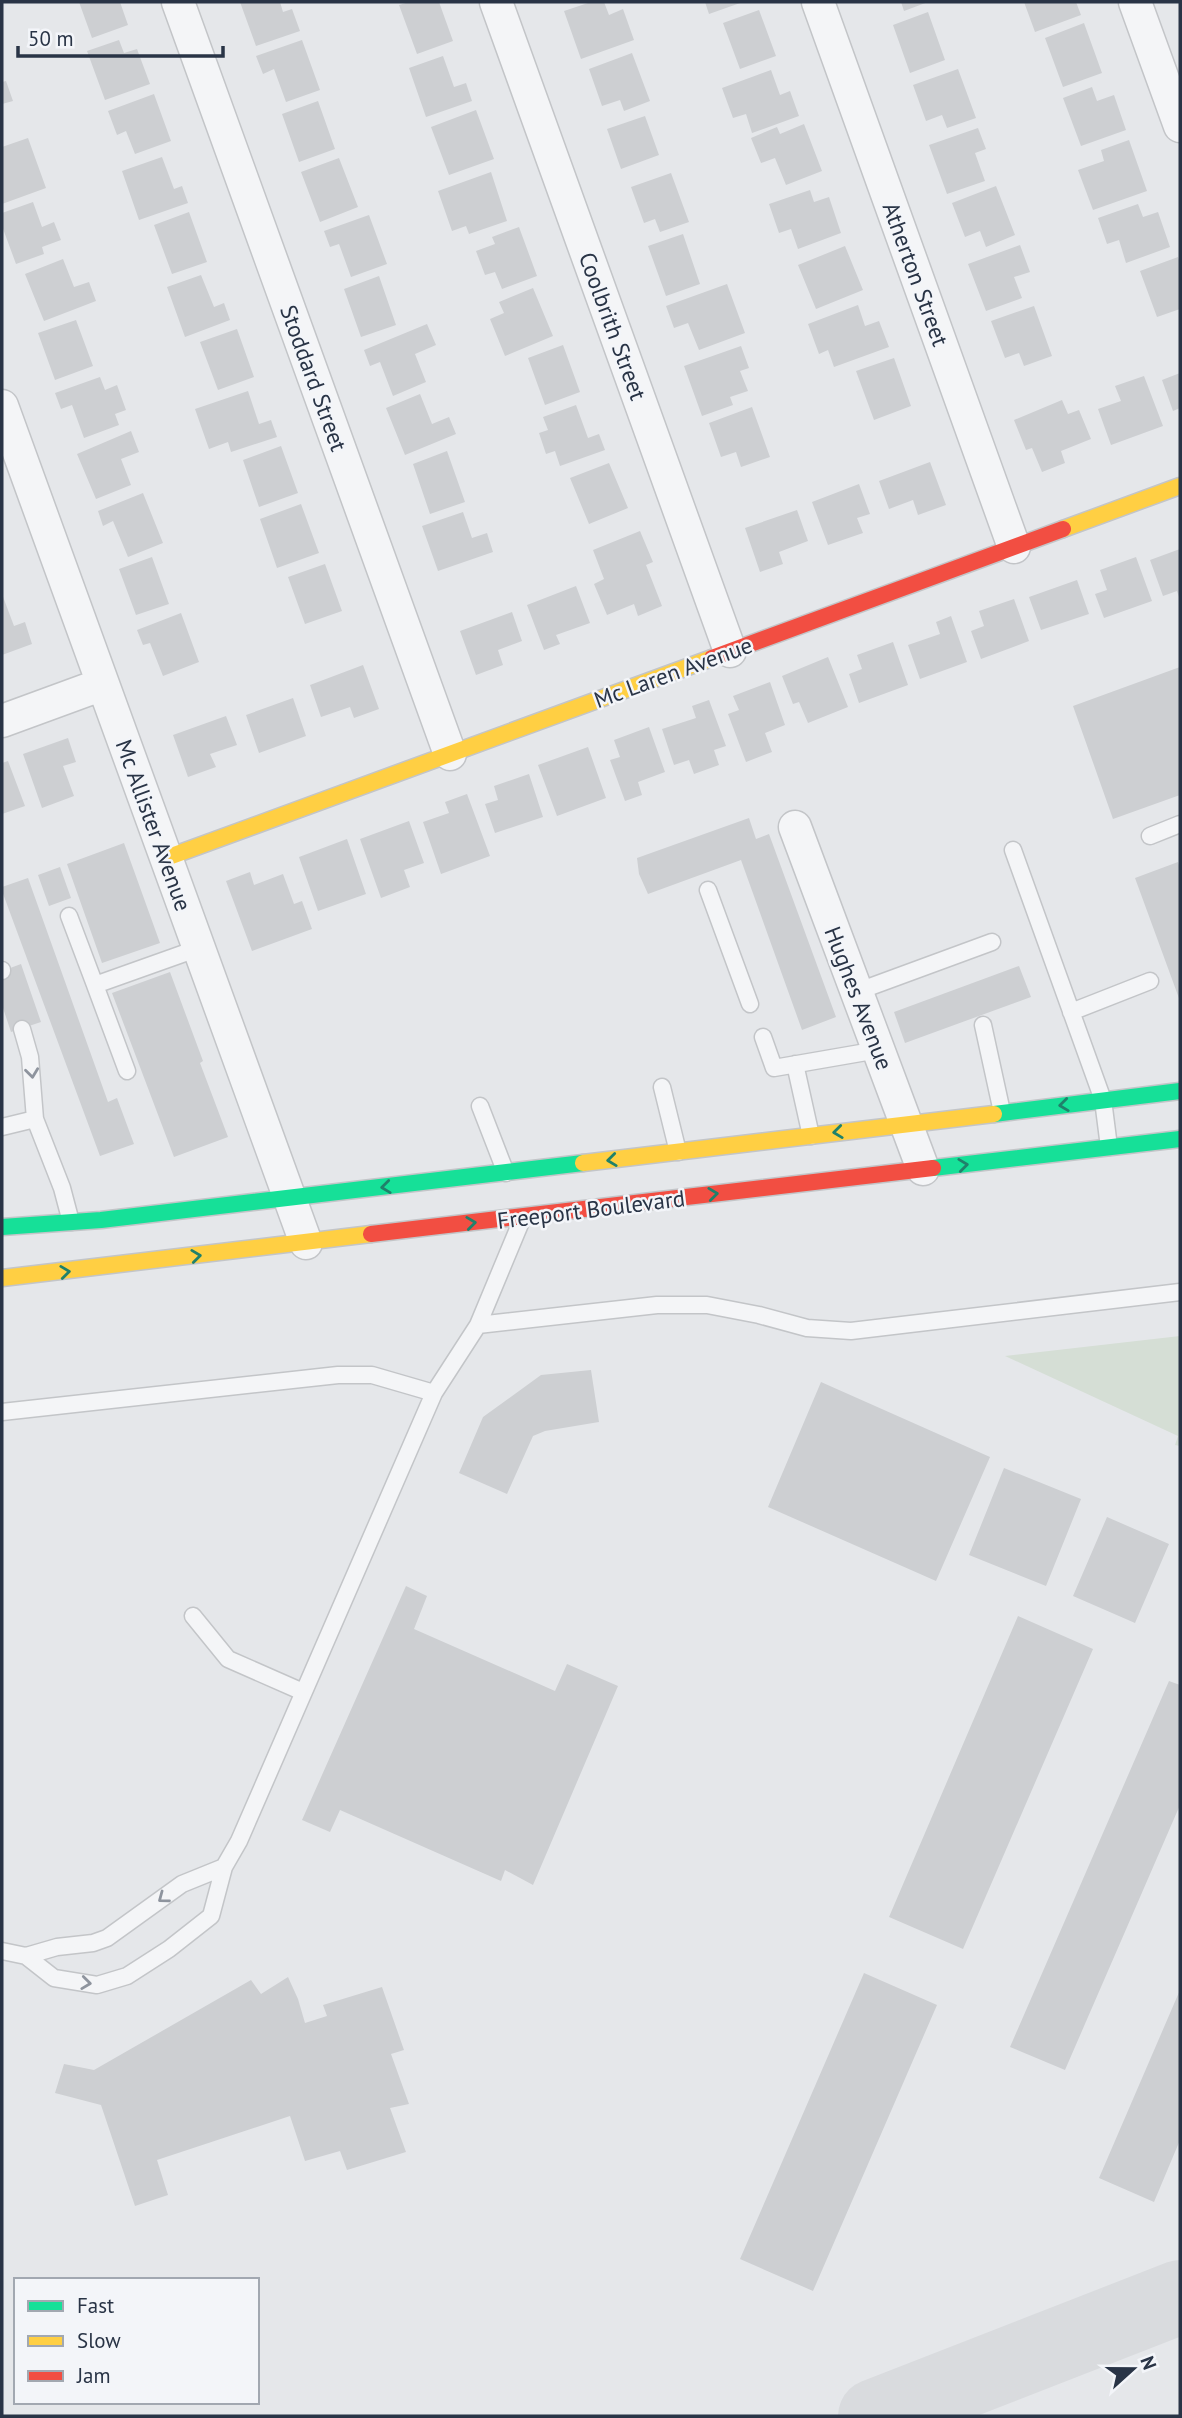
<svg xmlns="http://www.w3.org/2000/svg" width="1182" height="2418" font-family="'PT Sans',sans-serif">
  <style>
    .green { fill: #d5ded5 }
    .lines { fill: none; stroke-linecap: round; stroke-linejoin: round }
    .taxiway { stroke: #d9dbde; stroke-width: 74 }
    .building { fill: #cdcfd2 }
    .lane-casing { stroke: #c3c5c8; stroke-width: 19 }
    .street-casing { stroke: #c3c5c8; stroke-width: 35 }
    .fast-casing { stroke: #c3c5c8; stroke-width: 19 }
    .slow-casing { stroke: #c3c5c8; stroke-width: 19 }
    .jam-casing { stroke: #c3c5c8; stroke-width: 19 }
    .lane { stroke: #f4f5f7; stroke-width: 16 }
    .street { stroke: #f4f5f7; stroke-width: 32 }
    .fast { stroke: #16e098; stroke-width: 16 }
    .slow { stroke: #ffcf43; stroke-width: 16 }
    .jam { stroke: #f24e42; stroke-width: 16 }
    .oneway { stroke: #8e949e }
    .oneway2 { stroke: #20816b }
    .labels { text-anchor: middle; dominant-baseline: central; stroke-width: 5; stroke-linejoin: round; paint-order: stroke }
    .street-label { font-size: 23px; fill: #293446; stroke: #f3f5f9 }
  </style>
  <rect width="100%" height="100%" fill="#e5e7ea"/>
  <!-- green -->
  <path class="green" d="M1180,1336v110l-5,-1 3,-9 -173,-80z"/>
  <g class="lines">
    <!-- taxiway -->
    <path class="taxiway" d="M875,2416l305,-119"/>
  </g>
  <!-- building -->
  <path class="building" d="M79,2h41l8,23 -36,13z
    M240,2h40l3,10 9,-3 8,22 -44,15z
    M409,2h30l14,39 -36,13 -18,-49z
    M591,2h13l5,13 14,-6 11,31 -53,19 -17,-48z
    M705,2h38l-34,12z
    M901,2h27l-24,9z
    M1024,2h52l5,13 -46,17z
    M759,10l17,46 -36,13 -17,-46z
    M928,12l17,48 -35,13 -17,-48z
    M1084,23l18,50 -39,14 -18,-49z
    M119,40l5,13 13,-4 13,35 -45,16 -18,-49z
    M302,40l18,50 -34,12 -12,-33 -11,5 -7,-18z
    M632,53l18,48 -26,10 -4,-11 -18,6 -13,-37z
    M443,56l11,31 12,-4 6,18 -46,16 -17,-49z
    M958,69l18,49 -29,10 -5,-13 -16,6 -13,-36z
    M771,70l9,25 10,-4 9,25 -47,17 -6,-19 -13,4 -11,-30z
    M6,81l7,20 -11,3v-22z
    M1092,87l5,14 17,-6 12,35 -45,16 -18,-48z
    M154,94l17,47 -36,13 -9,-23 -9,4 -9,-24z
    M318,101l17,48 -36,13 -17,-48z
    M476,110l18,49 -45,16 -18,-48z
    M645,116l14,39 -38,14 -14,-40z
    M804,124l18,47 -36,14 -11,-27 -14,5 -10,-25 26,-11 3,7z
    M978,128l8,21 -11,4 10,28 -38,13 -18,-49z
    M28,138l18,50 -44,16v-57z
    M1129,140l18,51 -54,19 -15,-40 26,-9 -3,-11z
    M162,157l12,32 8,-3 6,17 -49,17 -17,-49z
    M339,158l19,49 -38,15 -19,-50z
    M491,172l16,49 -38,13 -3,-8 -14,5 -14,-40z
    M671,173l18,49 -29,10 -5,-13 -11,4 -13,-36z
    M996,186l19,49 -29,12 -6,-16 -15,6 -13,-34z
    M810,190l4,12 15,-5 12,36 -43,16 -7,-20 -12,4 -10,-29z
    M33,202l9,25 12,-5 7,18 -19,7 2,7 -28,10 -14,-38v-13z
    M1138,204l5,13 15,-5 12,35 -44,16 -7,-23 -12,4 -9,-26z
    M189,212l18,50 -35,12 -18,-49z
    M369,215l18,49 -36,13 -12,-33 -9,3 -6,-16z
    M519,227l18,49 -35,13 -7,-17 -10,3 -9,-24 19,-7 -3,-7z
    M683,234l17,50 -34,12 -18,-50z
    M1020,245l10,27 -16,5 8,21 -36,13 -18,-47z
    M845,246l18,44 -47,19 -18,-44z
    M1178,257l2,6v46l-23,8 -17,-46z
    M63,259l11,28 15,-5 7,19 -52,20 -19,-47z
    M201,275l13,32 10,-4 6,17 -45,17 -18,-50z
    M379,276l17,49 -35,12 -17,-48z
    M727,284l18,49 -46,17 -11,-27 -14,5 -8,-22z
    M533,288l20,48 -48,20 -15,-37 14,-6 -5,-11z
    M858,305l7,21 14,-5 10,26 -55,20 -6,-17 -9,4 -11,-30z
    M1034,306l18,50 -28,10 -5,-13 -14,5 -14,-37z
    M76,320l17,46 -38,14 -17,-47z
    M427,324l9,21 -21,9 11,28 -33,14 -13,-34 -10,4 -6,-16z
    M237,329l17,48 -36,13 -18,-48z
    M563,345l17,47 -35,13 -17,-47z
    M741,346l8,22 -9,3 8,20 -18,6 3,8 -31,11 -18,-50z
    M894,358l17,48 -37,14 -18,-49z
    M1180,373v35l-7,3 -11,-31z
    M1144,376l19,50 -52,19 -13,-36 23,-8 -6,-15z
    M100,377l5,13 12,-5 9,25 -11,4 4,11 -35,13 -12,-33 -11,4 -6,-16z
    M248,391l11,33 12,-4 6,17 -46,15 -3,-10 -19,7 -14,-40z
    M420,394l12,30 17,-7 7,17 -51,21 -19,-47z
    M1062,400l6,14 11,-4 12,29 -30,12 4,12 -23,9 -10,-24 -6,2 -12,-30z
    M576,405l12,33 11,-4 6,16 -45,16 -5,-15 -9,3 -7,-21 9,-3 -5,-13z
    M752,407l18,50 -29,10 -5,-15 -15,5 -12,-34z
    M131,431l8,21 -18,7 10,26 -35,14 -19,-45z
    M281,446l17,47 -39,14 -16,-47z
    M447,451l18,51 -35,12 -17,-50z
    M930,462l16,43 -28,10 -5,-15 -24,9 -10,-28z
    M609,463l19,45 -39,16 -19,-46z
    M859,484l11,30 -13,4 6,15 -35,12 -16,-43z
    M143,493l20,50 -35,14 -15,-36 -10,5 -5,-15z
    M301,504l18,49 -42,15 -17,-49z
    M797,510l11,31 -29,11 4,12 -23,8 -15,-44z
    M463,512l9,26 15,-5 6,19 -55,19 -16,-45z
    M640,531l13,31 -7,3 16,41 -24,10 -4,-12 -27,11 -13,-31 10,-5 -11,-29z
    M1180,549v51l-3,-9 -14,5 -13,-36z
    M152,557l17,47 -33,11 -17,-46z
    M1136,557l16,44 -48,17 -9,-24 12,-4 -7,-20z
    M325,564l17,47 -37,13 -17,-47z
    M1077,580l12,34 -48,16 -12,-33z
    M576,586l14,37 -34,12 4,9 -16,6 -17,-45z
    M2,594l12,32 11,-4 7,22 -30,11z
    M1014,599l15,42 -48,18 -10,-28 13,-5 -5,-15z
    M512,612l10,29 -24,9 5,15 -27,10 -16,-44z
    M181,613l18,49 -36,14 -13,-33 -7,2 -6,-15z
    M951,616l16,46 -47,17 -12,-34 32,-11 -4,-12z
    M893,642l15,43 -49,18 -10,-29 13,-5 -5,-14z
    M828,657l20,50 -40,16 -9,-21 -6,2 -11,-28z
    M363,665l16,44 -25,9 -4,-11 -29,10 -11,-32z
    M1180,667v128l-67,24 -40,-113z
    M770,682l15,43 -20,8 7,19 -26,10 -18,-48 11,-4 -6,-14z
    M293,698l13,38 -47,17 -13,-38z
    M709,700l17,46 -12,4 5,15 -25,9 -5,-14 -15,5 -12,-36 34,-11 -4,-12z
    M226,716l11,29 -27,9 6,13 -28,10 -15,-42z
    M649,727l16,45 -27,10 4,13 -17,6 -15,-41 10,-3 -6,-17z
    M68,738l8,24 -13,4 11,30 -32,12 -19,-54z
    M588,747l18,51 -49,18 -19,-51z
    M8,761l17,45 -23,8v-51z
    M529,774l14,43 -48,16 -10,-29 13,-4 -4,-14z
    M467,794l23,62 -49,18 -18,-52 26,-9 -4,-11z
    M749,818l7,21 13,-5 67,183 -34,13 -61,-170 -93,34 -9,-20 -2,-16z
    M409,821l15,42 -20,7 6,17 -29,11 -21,-59z
    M347,839l19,55 -48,17 -19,-54z
    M124,843l36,100 -58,20 -35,-99z
    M1178,862l2,6v133l-45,-123z
    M60,867l11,31 -22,8 -11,-31z
    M250,872l4,13 29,-11 11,30 8,-3 10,28 -60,22 -26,-70z
    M28,878l80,224 9,-4 17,46 -34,12 -98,-265v-4z
    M21,964l20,58 -30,10 -9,-27v-34z
    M1019,966l12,31 -126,46 -11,-31z
    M170,972l33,89 -3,2 28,74 -54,20 -62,-164z
    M591,1370l8,52 -54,9 -12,5 -26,58 -48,-21 24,-56 58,-42z
    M821,1382l169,75 -54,124 -168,-74z
    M1004,1468l77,31 -35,87 -77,-31z
    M1107,1517l62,27 -34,79 -62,-27z
    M406,1586l21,10 -13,33 141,62 12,-27 51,22 -85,199 -28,-15 -4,11 -161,-71 -10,22 -28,-12z
    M1018,1616l75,33 -130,300 -74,-32z
    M1169,1681l11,4v120l-115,265 -55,-23z
    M864,1973l73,32 -124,286 -73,-32z
    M288,1977l10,22 7,24 22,-7 -4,-11 59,-18 22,63 -13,4 18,50 -19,4 16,44 -59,18 -7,-19 -35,10 -15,-45 -133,44 11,35 -33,11 -34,-101 -46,-12 9,-29 30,6 157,-90 10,14z
    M1180,1990v150l-26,62 -55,-24z"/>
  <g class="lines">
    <defs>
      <path id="lane" d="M1150,836l30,-12
        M1013,850l90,250 6,47
        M708,890l42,114
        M69,916l26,69 104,-37
        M2,970v1
        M95,985l32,86
        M856,992l136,-50
        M1071,1012l79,-31
        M983,1025l19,87
        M22,1029l8,28 5,62
        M763,1037l11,31 104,-18
        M795,1064l16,72
        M662,1087l16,65
        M480,1106l26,67
        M2,1127l33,-8 27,69 9,34
        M478,1325l179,-20h50l52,10 48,13 44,3 329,-39
        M2,1412l336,-37h34l62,18
        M193,1616l35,43 75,33
        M2,1951l24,5 28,22 43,7 30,-9 42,-27 42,-33 13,-49 15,-26 195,-448 44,-68 45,-108
        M26,1956l31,-9 36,-4 14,-5 75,-54 42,-17"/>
      <path id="street" d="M178,2l272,752
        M496,2l234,649
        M818,2l196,545
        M1135,2l45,124
        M2,406l304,837
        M2,721l101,-37
        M795,827l128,342"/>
      <path id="fast" d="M994,1114l186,-23
        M933,1168l247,-29
        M2,1227l99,-7 482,-57"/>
      <path id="slow" d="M1063,529l117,-43
        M166,858l546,-200
        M583,1163l411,-49
        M2,1278l369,-44"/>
      <path id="jam" d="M712,658l351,-129
        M371,1234l562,-66"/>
    </defs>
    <!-- lane casing -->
    <use href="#lane" class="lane-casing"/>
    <!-- street casing -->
    <use href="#street" class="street-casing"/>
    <!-- fast casing -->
    <use href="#fast" class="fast-casing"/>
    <!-- slow casing -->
    <use href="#slow" class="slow-casing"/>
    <!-- jam casing -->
    <use href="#jam" class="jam-casing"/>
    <!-- lane -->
    <use href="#lane" class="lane"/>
    <!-- street -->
    <use href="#street" class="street"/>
    <!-- fast -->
    <use href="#fast" class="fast"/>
    <!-- slow -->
    <use href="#slow" class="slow"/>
    <!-- jam -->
    <use href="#jam" class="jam"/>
  </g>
  <!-- one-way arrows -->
  <defs><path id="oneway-chevron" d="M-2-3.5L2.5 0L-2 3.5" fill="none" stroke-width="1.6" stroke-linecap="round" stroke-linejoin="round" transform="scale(1.75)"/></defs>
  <g class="oneway">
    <use href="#oneway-chevron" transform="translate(32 1073) rotate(83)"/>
    <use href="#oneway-chevron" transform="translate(163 1898) rotate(143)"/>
    <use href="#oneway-chevron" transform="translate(86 1983) rotate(7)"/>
  </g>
  <g class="oneway2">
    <use href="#oneway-chevron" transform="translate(1064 1105) rotate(173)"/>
    <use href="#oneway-chevron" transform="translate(838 1132) rotate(173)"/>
    <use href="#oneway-chevron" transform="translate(612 1160) rotate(173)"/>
    <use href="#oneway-chevron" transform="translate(963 1165) rotate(-7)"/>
    <use href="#oneway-chevron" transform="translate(386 1187) rotate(173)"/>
    <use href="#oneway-chevron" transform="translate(713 1194) rotate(-7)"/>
    <use href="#oneway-chevron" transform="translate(471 1223) rotate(-7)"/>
    <use href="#oneway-chevron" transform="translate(196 1256) rotate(-7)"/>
    <use href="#oneway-chevron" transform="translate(65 1272) rotate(-7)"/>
  </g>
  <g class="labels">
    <!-- street labels -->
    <g class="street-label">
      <text transform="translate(916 274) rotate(70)">Atherton Street</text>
      <text transform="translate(613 326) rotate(70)">Coolbrith Street</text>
      <text transform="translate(314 378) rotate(70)">Stoddard Street</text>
      <text transform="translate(673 672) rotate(-20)">Mc Laren Avenue</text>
      <text transform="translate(154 825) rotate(70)">Mc Allister Avenue</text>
      <text transform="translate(859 998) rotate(69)">Hughes Avenue</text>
      <text transform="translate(591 1209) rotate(-7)">Freeport Boulevard</text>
    </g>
  </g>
  <!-- border -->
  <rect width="1182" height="2418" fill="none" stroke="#293446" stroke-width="7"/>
  <!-- legend -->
  <rect x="14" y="2278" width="245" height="126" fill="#f3f5f9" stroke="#a2a8b1" stroke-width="2"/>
  <rect x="28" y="2301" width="35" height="10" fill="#16e098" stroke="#a2a8b1" stroke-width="2"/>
  <text x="77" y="2313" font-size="21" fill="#293446">Fast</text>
  <rect x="28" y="2336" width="35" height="10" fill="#ffcf43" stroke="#a2a8b1" stroke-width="2"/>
  <text x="77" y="2348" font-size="21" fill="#293446">Slow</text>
  <rect x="28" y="2371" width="35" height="10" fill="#f24e42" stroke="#a2a8b1" stroke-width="2"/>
  <text x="77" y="2383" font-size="21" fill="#293446">Jam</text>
  <!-- north arrow -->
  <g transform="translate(1133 2369) rotate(69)" stroke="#f3f5f9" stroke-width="5" paint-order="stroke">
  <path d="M0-5L12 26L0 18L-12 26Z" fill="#293446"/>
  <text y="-10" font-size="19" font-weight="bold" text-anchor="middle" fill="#293446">N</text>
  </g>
  <!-- scale -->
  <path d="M18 46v10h205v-10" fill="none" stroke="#293446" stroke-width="3.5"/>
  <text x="28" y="46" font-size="21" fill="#293446" stroke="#f3f5f9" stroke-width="5" paint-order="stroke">50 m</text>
</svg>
